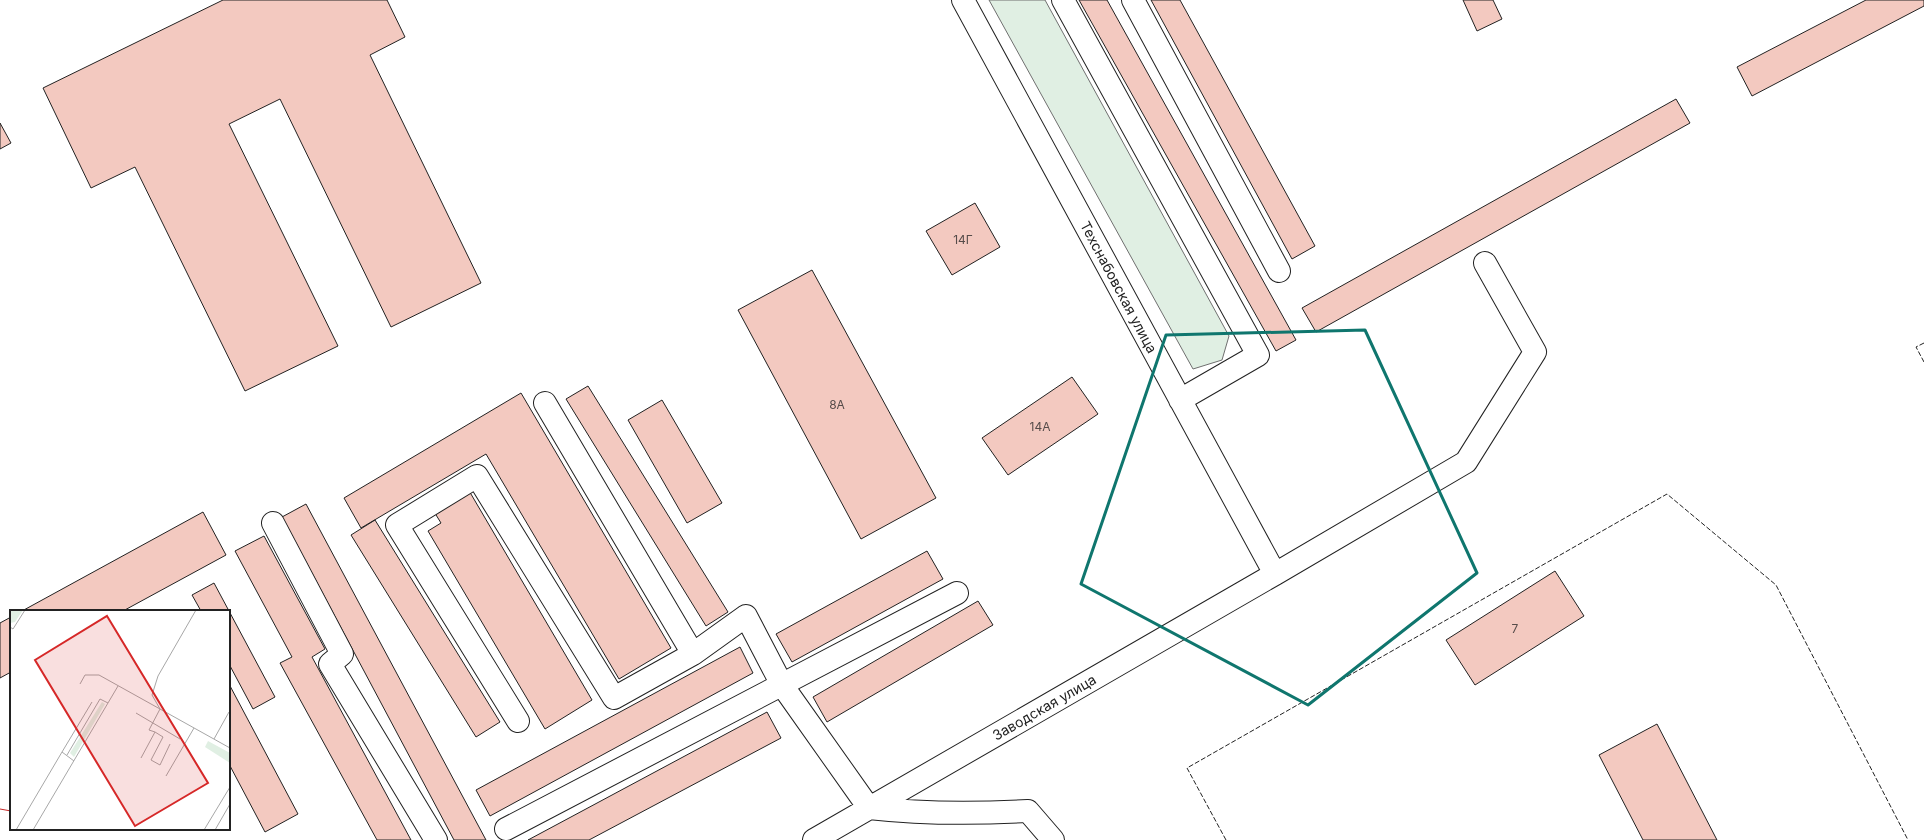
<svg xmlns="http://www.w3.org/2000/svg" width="1924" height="840" font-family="Inter,sans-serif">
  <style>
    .green { fill: #e0efe3; stroke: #6f6f6f }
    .building { fill: #f3c9c0; stroke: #222 }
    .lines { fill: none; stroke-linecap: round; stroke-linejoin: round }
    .minor-casing { stroke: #222; stroke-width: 24 }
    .minor { stroke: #fff; stroke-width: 22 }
    .fence { stroke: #222; stroke-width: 1; stroke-dasharray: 5 2; stroke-linecap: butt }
    .power { stroke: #c62828; stroke-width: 1; stroke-dasharray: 14 3 2 3; stroke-linecap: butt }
    .marked { fill: none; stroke: #0f766e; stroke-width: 3; stroke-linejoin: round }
    .labels { text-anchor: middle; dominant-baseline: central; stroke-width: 3; stroke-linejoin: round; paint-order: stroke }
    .number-label { font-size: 12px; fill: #564c4a }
    .street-label { font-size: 14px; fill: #222; stroke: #fff }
    .inset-road { fill: none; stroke: #a7a7a7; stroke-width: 1 }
    .view { fill: #d62828; fill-opacity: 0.15; stroke: #d62828; stroke-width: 2 }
    .inset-edge { fill: none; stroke: #222; stroke-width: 2 }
  </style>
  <rect width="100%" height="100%" fill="#fff"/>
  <!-- green -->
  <path class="green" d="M989,0h56l184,336 -7,24 -29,9z"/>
  <!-- building -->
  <path class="building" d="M223,0h164l18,37 -35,18 111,228 -90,44 -111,-228 -51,25 109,222 -93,45 -110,-224 -44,21 -48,-100z
    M1079,0h28l189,340 -20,11z
    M1151,0h29l135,246 -23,13z
    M1463,0h30l9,19 -25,12z
    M1866,0h58v6l-172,90 -15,-29z
    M1676,99l14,24 -374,209 -14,-24z
    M0,123l11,20 -11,6z
    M975,203l25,44 -48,28 -26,-44z
    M812,270l124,228 -75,41 -123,-229z
    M1072,377l26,37 -90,61 -26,-37z
    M588,386l140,226 -22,14 -140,-227z
    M521,393l150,255 -52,31 -133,-225 -125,74 -17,-30z
    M662,400l60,103 -35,20 -59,-103z
    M468,489l124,211 -47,29 -117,-198 13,-8 -8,-13z
    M306,504l180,336h-32l-172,-323z
    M203,512l23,43 -103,56h-101z
    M375,520l125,202 -24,15 -125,-202z
    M264,536l61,113 -13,8 99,183h-34l-97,-177 12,-6 -57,-106z
    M927,551l16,28 -151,83 -16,-28z
    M1555,571l29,45 -109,69 -29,-45z
    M214,583l15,28h-28l-9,-16z
    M978,601l15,24 -166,97 -14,-25z
    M229,611l46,86 -22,12 -24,-45z
    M11,617v55l-11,6v-55z
    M740,647l13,26 -263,143 -14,-26z
    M229,684l69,130 -33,18 -36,-68z
    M767,712l14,26 -192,102h-61z
    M1657,724l60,116h-74l-44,-85z"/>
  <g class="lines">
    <defs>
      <path id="minor" d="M963,0l312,574
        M1063,0l195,355 -78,45
        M1133,0l146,271
        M545,403l148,251 53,-38 36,69 87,123c54,6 105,6 159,3l25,29
        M273,523l69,131 -12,10 106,176
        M518,721l-121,-196 80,-49 137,222 79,-44
        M506,829l451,-236
        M814,840l461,-266 191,-112 69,-110 -50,-89"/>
    </defs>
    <!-- minor casing -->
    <use href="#minor" class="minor-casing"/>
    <!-- minor -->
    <use href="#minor" class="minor"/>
    <!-- fence -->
    <path class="fence" d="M1924,343l-8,4 8,15
      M1226,840l-39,-72 480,-274 109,91 132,255"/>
    <!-- power -->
    <path class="power" d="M0,809l11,2"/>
  </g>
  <!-- marked area -->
  <path class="marked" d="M1365,330l112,243 -169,132 -227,-121 85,-249z"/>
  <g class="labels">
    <!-- number labels -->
    <g class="number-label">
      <text x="963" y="239">14Г</text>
      <text x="837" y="404">8А</text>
      <text x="1040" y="426">14А</text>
      <text x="1515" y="628">7</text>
    </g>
    <!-- street labels -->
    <g class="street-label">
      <text transform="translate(1119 287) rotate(62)">Техснабовская улица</text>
      <text transform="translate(1044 707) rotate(-30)">Заводская улица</text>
    </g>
  </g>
  <!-- overview -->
  <g transform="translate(10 610)">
    <rect width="220" height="220" fill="#fff"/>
    <path d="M0,0h13l-8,12 -5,1zM92,92l3,2 -31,53 -4,-4zM198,131l22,12v10l-25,-16z" fill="#e0efe3"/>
    <path class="inset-road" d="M0,17l3,2 12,-19M70,74l5,-9h14l131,73M126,103l44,26M145,122l8,5 -12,23 9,5 10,-21M204,129l15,-27M52,142l30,-50M57,145l33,-56 8,4M131,148l14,-26 -6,-2 11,-21 -8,-14 6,-19 38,-66M156,166l28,-48M6,220l46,-78 12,9M23,220l85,-144M194,220l26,-43M205,220l15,-26"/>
    <path class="view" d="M97,6l101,167 -73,43 -100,-166z"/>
    <rect width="220" height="220" class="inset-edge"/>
  </g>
</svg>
